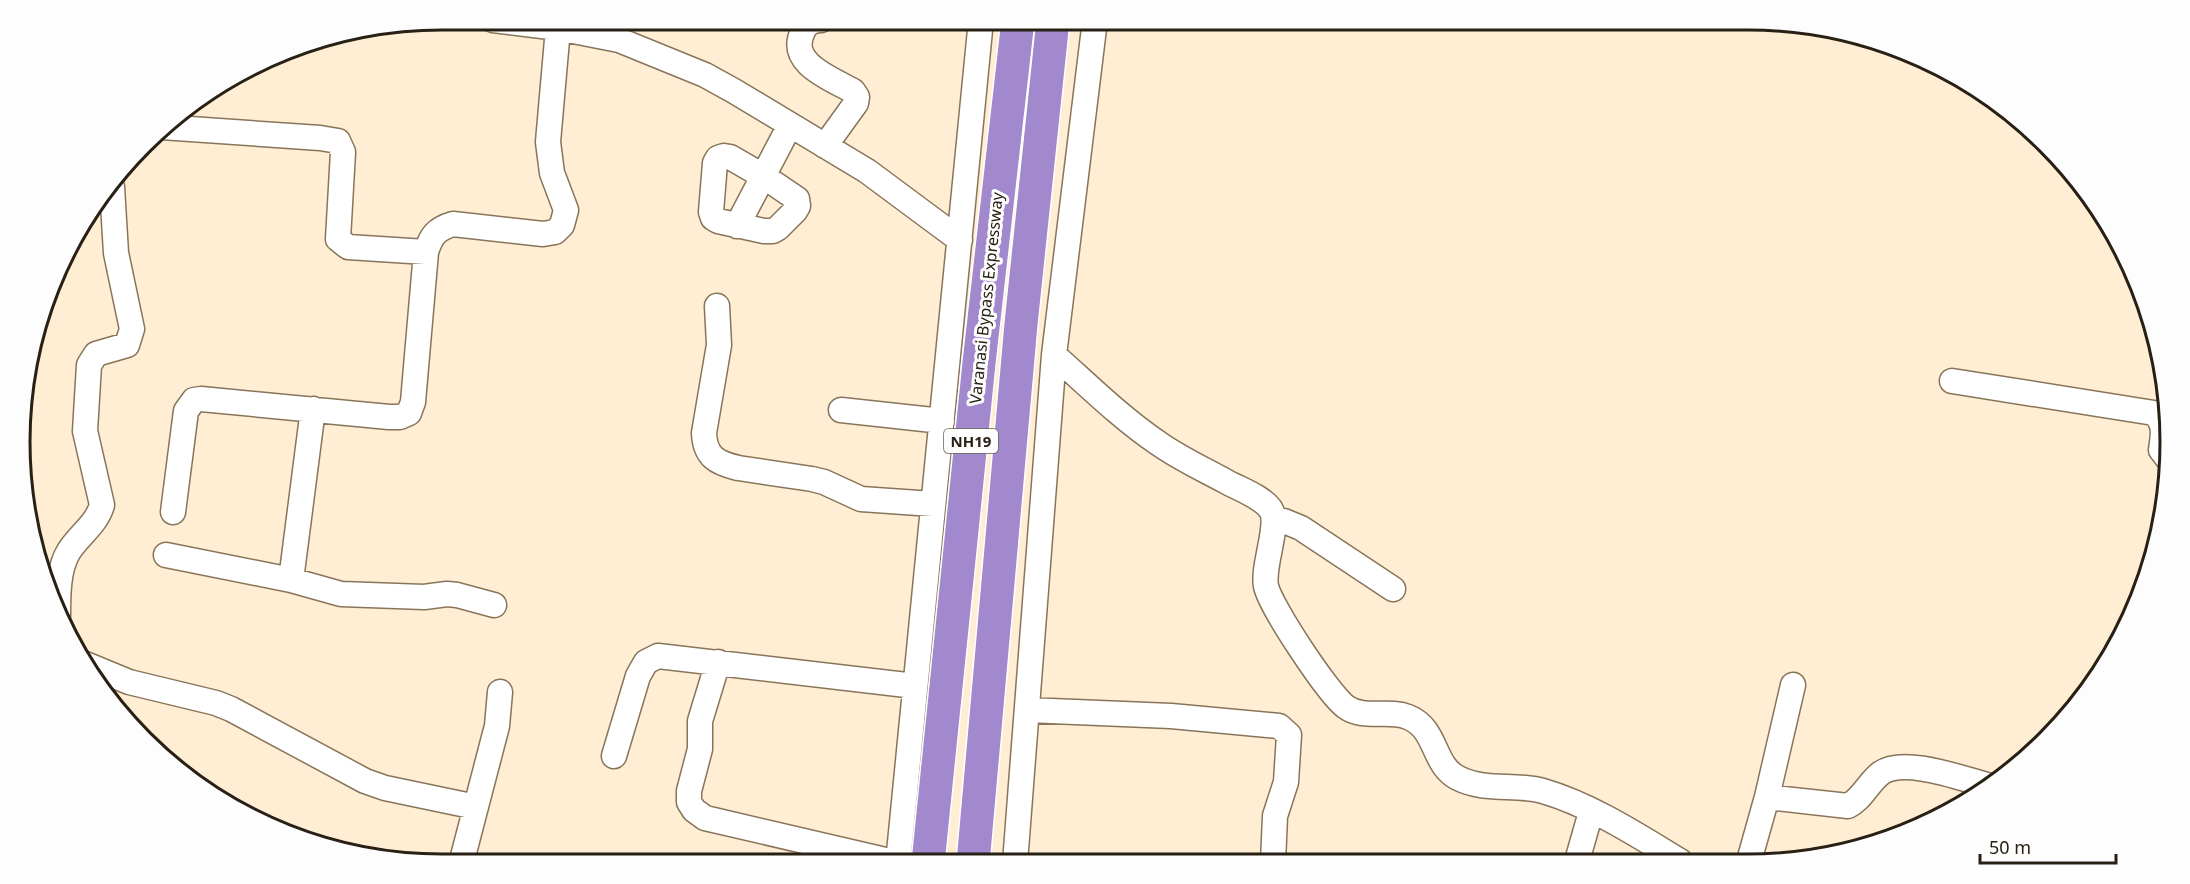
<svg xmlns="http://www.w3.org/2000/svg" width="2190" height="884" font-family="'Noto Sans',sans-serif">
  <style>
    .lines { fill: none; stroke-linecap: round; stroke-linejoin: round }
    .minor-casing { stroke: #887559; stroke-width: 27 }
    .highway-casing { stroke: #fff; stroke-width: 36 }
    .minor { stroke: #fff; stroke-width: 24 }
    .highway { stroke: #a288cc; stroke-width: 33 }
    .labels { text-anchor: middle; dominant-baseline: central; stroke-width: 6; stroke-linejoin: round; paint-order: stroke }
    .shield { fill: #fdfdfd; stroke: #68625a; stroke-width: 1.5 }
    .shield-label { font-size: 15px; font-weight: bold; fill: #282014 }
    .street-label { font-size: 16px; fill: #282014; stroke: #fdfdfd }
    .rim { fill: none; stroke: #282014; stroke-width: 3 }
  </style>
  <rect width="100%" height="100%" fill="#ffedd4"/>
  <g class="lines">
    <defs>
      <path id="minor" d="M493,20l65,8 61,12 86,35 29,16 133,80 93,69
        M821,20c-8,0 -15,3 -18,11 -16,32 27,47 50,60l4,6 -1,6 -31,43
        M161,127l159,11 18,3 5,11 -5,87 10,8 78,5
        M724,156l6,1 33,19 34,23 1,7 -3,5 -17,17 -5,3h-9l-46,-10 -5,-3 -2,-6 4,-49 3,-5z
        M737,226l53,-101
        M717,306l2,39 -15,88c1,24 13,30 34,35l74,11 12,3 37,17 72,5
        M1054,355c34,30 67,63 104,88 21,15 45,26 67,38 14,8 38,16 46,29 9,15 -9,56 -5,76 4,20 63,109 80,121 18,13 42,2 62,10 30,12 24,48 50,61 28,14 57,5 85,13 48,14 94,44 137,70
        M1952,381l202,32c12,11 9,22 7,37l7,9
        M841,410l101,11
        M173,512l13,-101 8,-11 7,-1 188,18h11l9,-4 4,-11 13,-150c5,-16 10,-23 27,-28l90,10 12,-2 7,-7 4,-15 -14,-37 -4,-31 10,-114
        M1274,523l10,-2 17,7 92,61
        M166,555l125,25 50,14 83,3 23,-3 10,1 37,10
        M291,580l22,-171
        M58,616c0,-20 0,-48 11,-65 11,-17 27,-26 33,-46l-17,-74 4,-66 7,-11 31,-9 5,-16 -16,-76 -4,-66
        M718,662l-18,59v28l-11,42v11l5,8 11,8 193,45
        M83,663l46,19 87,21 15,6 134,72 20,7 91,19
        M1027,710l144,6 108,10 10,9 -3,47 -11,34 -2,46
        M614,756l24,-80 8,-14 12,-6 257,30
        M1767,797l81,9c14,-7 20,-23 33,-33 23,-16 79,5 106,12
        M1577,861l14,-49
        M1749,861l18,-64 26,-112
        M898,863l83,-843
        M1015,863l39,-508 41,-335
        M461,864l36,-138 3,-34"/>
      <path id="highway" d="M928,863l51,-500 39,-343
        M973,863l48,-539 32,-304"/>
    </defs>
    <!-- minor casing -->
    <use href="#minor" class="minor-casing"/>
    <!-- highway casing -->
    <use href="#highway" class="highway-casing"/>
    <!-- minor -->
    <use href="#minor" class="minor"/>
    <!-- highway -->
    <use href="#highway" class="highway"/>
  </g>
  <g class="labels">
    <!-- shield labels -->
    <rect class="shield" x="944" y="429" width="54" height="24" rx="4.5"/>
    <g class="shield-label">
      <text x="971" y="441">NH19</text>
    </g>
    <!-- street labels -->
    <g class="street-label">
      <text transform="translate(986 298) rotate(-84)">Varanasi Bypass Expressway</text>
    </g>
  </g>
  <!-- crop -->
  <path d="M0 0H2190V884H0ZM442 30H1748A412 412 0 0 1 2160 442V442A412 412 0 0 1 1748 854H442A412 412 0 0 1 30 442V442A412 412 0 0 1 442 30Z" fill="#fdfdfd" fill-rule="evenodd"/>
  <path class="rim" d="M442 30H1748A412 412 0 0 1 2160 442V442A412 412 0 0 1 1748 854H442A412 412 0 0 1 30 442V442A412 412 0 0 1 442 30Z"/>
  <!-- scale -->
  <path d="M1980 854v9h136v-9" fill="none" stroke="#282014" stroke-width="3"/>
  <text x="1989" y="854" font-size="18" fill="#282014" stroke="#fdfdfd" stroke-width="4.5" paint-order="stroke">50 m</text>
</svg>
